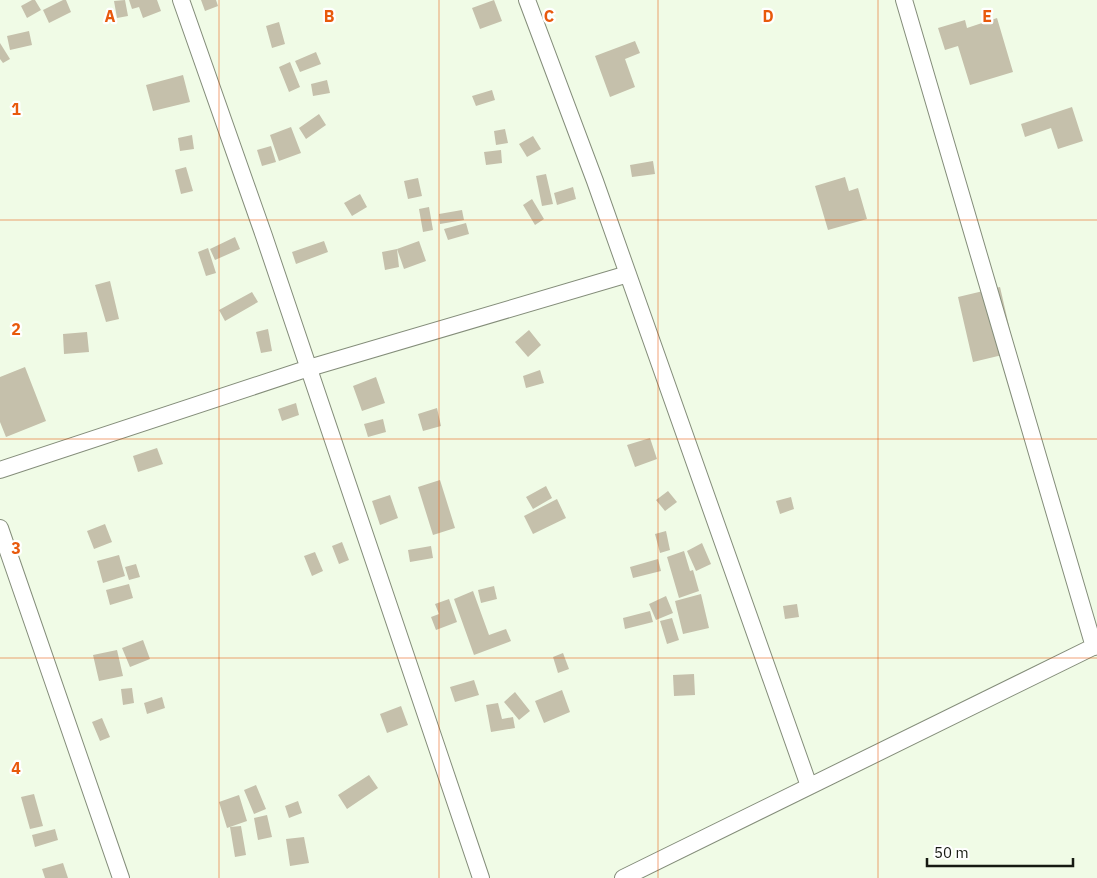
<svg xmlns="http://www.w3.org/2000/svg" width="1097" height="878" font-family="'IBM Plex Sans',sans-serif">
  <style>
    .building { fill: #c5c0ab }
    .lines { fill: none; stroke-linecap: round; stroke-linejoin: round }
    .minor-casing { stroke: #848d7a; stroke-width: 18 }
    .minor { stroke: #fff; stroke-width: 16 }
    .grid { fill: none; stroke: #e8590c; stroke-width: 1; stroke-opacity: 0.55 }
    .grid-label { font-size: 16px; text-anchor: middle; font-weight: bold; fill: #e8590c; stroke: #fff; stroke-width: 4.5; stroke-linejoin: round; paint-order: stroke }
  </style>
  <rect width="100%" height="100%" fill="#f0fbe6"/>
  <!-- building -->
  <path class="building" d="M32,0h3l6,10 -14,8 -6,-12z
    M63,0h3l5,12 -22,11 -6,-13z
    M125,0l3,16 -11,2 -3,-17z
    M129,0h28l4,11 -18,7 -4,-11 -7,2z
    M201,0h15l2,6 -13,5z
    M494,0l8,21 -22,8 -8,-21z
    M997,18l16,54 -43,13 -12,-39 -13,4 -7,-22 27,-8 2,8z
    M279,22l6,22 -13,4 -6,-22z
    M29,31l3,14 -22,5 -3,-14z
    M635,41l5,12 -15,6 10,28 -25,10 -15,-41z
    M0,43l10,16 -7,4 -3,-4z
    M316,52l5,12 -21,8 -5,-11z
    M290,62l10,25 -11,5 -10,-25z
    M183,75l7,27 -37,9 -7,-26z
    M327,80l3,13 -17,3 -2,-12z
    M492,90l3,10 -19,6 -4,-10z
    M1072,107l11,34 -25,8 -7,-21 -26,9 -4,-13z
    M319,114l7,11 -20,14 -7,-11z
    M291,127l10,26 -22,8 -9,-26z
    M505,129l3,14 -12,2 -2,-14z
    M192,135l2,14 -14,2 -2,-13z
    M533,136l8,13 -14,8 -8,-13z
    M271,146l5,16 -14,4 -5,-16z
    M501,150l1,13 -16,2 -2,-13z
    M653,161l2,13 -23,3 -2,-12z
    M186,167l7,24 -12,3 -6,-24z
    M546,174l7,30 -11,2 -6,-30z
    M845,177l4,14 9,-3 9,31 -39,11 -13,-44z
    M418,178l4,18 -14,3 -4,-18z
    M573,187l3,12 -19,6 -3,-12z
    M360,194l7,13 -15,9 -8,-13z
    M532,199l12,20 -9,6 -12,-20z
    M429,207l4,23 -10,2 -4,-23z
    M462,210l2,10 -24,4 -1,-10z
    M466,223l3,11 -21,6 -4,-11z
    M235,237l5,12 -25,11 -5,-11z
    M324,241l4,11 -32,12 -4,-12z
    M419,241l7,20 -22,8 -7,-20z
    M208,248l8,25 -10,3 -8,-24z
    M397,249l2,18 -14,3 -3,-18z
    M110,281l9,38 -13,3 -11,-37z
    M1000,287l15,65 -42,10 -15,-65z
    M252,292l6,10 -33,19 -6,-11z
    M268,329l4,22 -11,2 -5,-21z
    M529,330l12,15 -13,12 -13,-15z
    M87,332l2,20 -25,2 -1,-20z
    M25,367l21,54 -40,16 -6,-15v-45z
    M540,370l4,13 -18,5 -3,-12z
    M376,377l9,26 -23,8 -9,-25z
    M296,403l3,12 -17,6 -4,-12z
    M437,408l4,18 -18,5 -5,-17z
    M383,419l3,13 -18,5 -4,-13z
    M650,438l7,21 -22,8 -8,-22z
    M157,448l6,16 -25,8 -5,-16z
    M440,480l15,48 -22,7 -15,-48z
    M546,486l6,12 -19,11 -7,-12z
    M668,491l9,11 -12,9 -9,-11z
    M390,495l8,23 -18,7 -8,-24z
    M791,497l3,12 -14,5 -4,-13z
    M557,499l9,19 -33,16 -9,-18z
    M105,524l7,18 -18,7 -7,-18z
    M666,531l4,19 -10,3 -5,-19z
    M342,542l7,18 -10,4 -7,-18z
    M702,543l9,21 -15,7 -9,-20z
    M431,546l2,12 -23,4 -2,-12z
    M684,551l6,20 3,-1 6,21 -20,7 -12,-41z
    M315,552l8,19 -11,5 -8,-20z
    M119,555l6,21 -22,7 -6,-22z
    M658,559l3,12 -28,7 -3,-11z
    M136,564l4,13 -11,3 -4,-13z
    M129,584l4,14 -23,7 -4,-15z
    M494,586l3,13 -16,4 -3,-13z
    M473,591l16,44 17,-6 5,12 -37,14 -20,-56z
    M701,594l8,34 -26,6 -8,-33z
    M666,596l7,17 -17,7 -7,-16z
    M449,599l8,23 -21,8 -5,-13 8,-3 -4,-10z
    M797,604l2,13 -14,2 -2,-13z
    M650,611l3,11 -28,7 -2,-11z
    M672,618l7,22 -12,4 -7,-23z
    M143,640l7,19 -20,8 -8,-19z
    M117,650l6,26 -24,5 -6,-26z
    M563,653l6,16 -11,4 -5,-16z
    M694,674l1,21 -21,1 -1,-21z
    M474,680l5,15 -24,7 -5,-15z
    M132,688l2,15 -11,2 -2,-16z
    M562,690l8,22 -26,11 -9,-22z
    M515,692l15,19 -11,9 -15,-18z
    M162,697l3,11 -18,6 -3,-11z
    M498,703l4,16 11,-2 2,11 -24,4 -5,-27z
    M401,706l7,19 -21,8 -7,-19z
    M102,718l8,19 -10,4 -8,-19z
    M369,775l9,13 -31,21 -9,-14z
    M256,785l10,24 -12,5 -10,-24z
    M34,794l9,32 -13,3 -9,-32z
    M239,795l8,26 -20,7 -8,-26z
    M298,801l4,12 -13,5 -4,-12z
    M267,815l5,22 -14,3 -4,-22z
    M241,826l5,29 -11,2 -5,-30z
    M55,829l3,11 -23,7 -3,-12z
    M304,837l5,26 -19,3 -4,-27z
    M63,863l5,15h-23l-3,-9z"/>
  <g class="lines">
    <defs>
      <path id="minor" d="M181,0l83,236 217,642
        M527,0l68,181 214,605
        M904,0l190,647
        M0,470l309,-102 319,-94
        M0,528l121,350
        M623,878l474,-233"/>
    </defs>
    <!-- minor casing -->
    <use href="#minor" class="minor-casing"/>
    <!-- minor -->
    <use href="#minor" class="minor"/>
  </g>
  <!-- grid -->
  <path class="grid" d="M219,0v878M439,0v878M658,0v878M878,0v878M0,220h1097M0,439h1097M0,658h1097"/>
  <g class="grid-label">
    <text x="110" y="22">A</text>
    <text x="329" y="22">B</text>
    <text x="549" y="22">C</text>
    <text x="768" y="22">D</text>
    <text x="987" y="22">E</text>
    <text x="16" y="115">1</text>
    <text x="16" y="335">2</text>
    <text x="16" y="554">3</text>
    <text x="16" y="774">4</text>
  </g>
  <!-- scale -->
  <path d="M927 858v8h146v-8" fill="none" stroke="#161912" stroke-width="2.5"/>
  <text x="934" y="858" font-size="15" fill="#161912" stroke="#ffffff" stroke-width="4" paint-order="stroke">50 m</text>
</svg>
